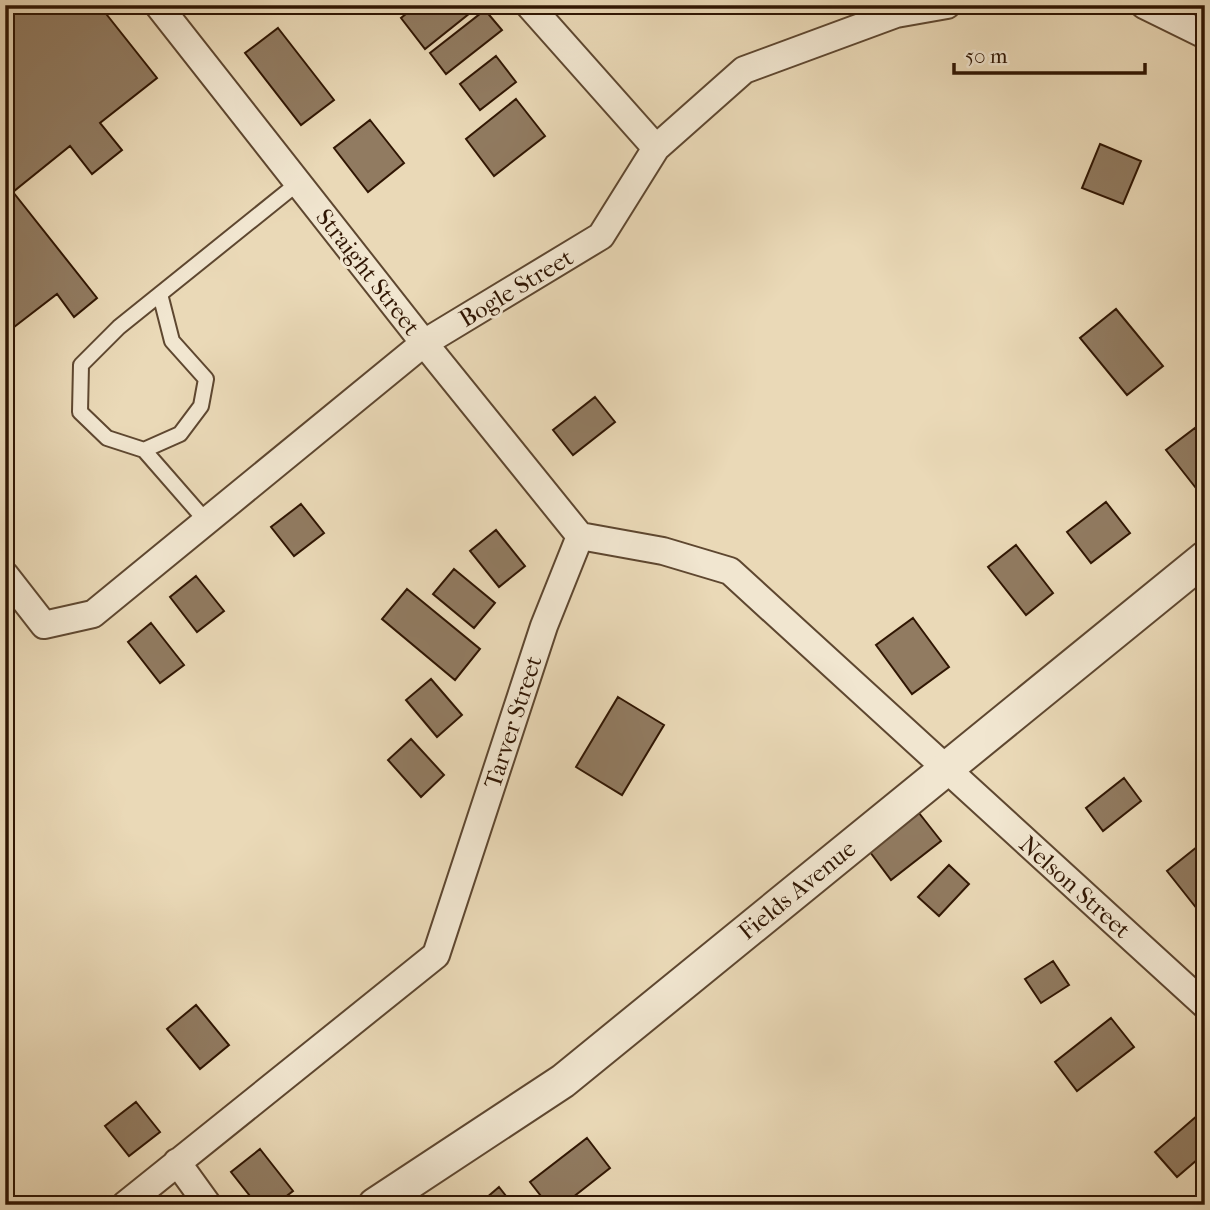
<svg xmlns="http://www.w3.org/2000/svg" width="1210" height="1210" font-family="'IM FELL French Canon',serif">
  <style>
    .building { fill: #917b61; stroke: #301603; stroke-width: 2 }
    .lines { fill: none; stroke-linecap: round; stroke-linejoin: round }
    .service-casing { stroke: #5e4730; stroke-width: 18 }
    .minor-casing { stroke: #5e4730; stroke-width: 30 }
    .tertiary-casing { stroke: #5e4730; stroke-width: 37 }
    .service { stroke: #f1e6d0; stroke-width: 14 }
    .minor { stroke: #f1e6d0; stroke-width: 26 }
    .tertiary { stroke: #f1e6d0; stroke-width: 33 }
    .labels { text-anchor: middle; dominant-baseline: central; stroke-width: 6; stroke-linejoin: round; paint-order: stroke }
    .street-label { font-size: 24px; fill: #301603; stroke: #f1e6d0 }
  </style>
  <rect width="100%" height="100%" fill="#ead9b7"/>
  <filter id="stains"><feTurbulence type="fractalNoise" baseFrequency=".00286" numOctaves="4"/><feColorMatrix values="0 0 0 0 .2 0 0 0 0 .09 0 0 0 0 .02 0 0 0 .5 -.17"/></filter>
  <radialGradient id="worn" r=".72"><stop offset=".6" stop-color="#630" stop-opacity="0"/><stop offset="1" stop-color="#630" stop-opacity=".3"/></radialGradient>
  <!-- building -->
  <path class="building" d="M5,5h94l58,73 -57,45 22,27 -30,24 -22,-28 -57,46 84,106 -23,19 -17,-23 -52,40z
    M417,5h47l6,8 -45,36 -24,-31z
    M485,10l17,20 -56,44 -16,-21z
    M278,28l56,72 -33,25 -56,-72z
    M496,56l20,26 -36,28 -20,-26z
    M516,99l29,37 -51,40 -28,-37z
    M370,120l34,43 -36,29 -34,-44z
    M1100,144l41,17 -18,43 -41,-16z
    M1116,309l47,57 -36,29 -47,-57z
    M595,397l20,25 -42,33 -20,-25z
    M1195,428l10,13v47l-6,4 -33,-42z
    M1106,502l24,31 -39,30 -24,-31z
    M301,504l23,29 -30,23 -23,-29z
    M496,530l29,36 -26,21 -29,-36z
    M1016,545l37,48 -27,22 -38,-48z
    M454,569l41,34 -21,25 -41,-34z
    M196,576l28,35 -27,21 -27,-35z
    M407,589l73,60 -25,31 -73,-61z
    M913,618l36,49 -37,27 -36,-49z
    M151,623l33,42 -24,18 -32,-41z
    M431,679l31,36 -25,22 -31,-37z
    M618,697l46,28 -42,70 -46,-28z
    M411,739l33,36 -23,22 -33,-37z
    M1124,778l17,23 -38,30 -17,-23z
    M919,813l22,28 -50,39 -21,-28z
    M1203,842l2,2v75l-38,-48z
    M949,865l20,19 -30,32 -21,-19z
    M1053,961l16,24 -28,18 -16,-24z
    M196,1005l33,40 -29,24 -33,-40z
    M1111,1018l23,29 -57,44 -22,-29z
    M136,1102l24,30 -31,24 -24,-30z
    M1205,1109v44l-28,24 -22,-25z
    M587,1138l23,30 -47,37h-15l-18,-23z
    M260,1149l33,42 -18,14h-18l-26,-33z
    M499,1187l14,18h-35z"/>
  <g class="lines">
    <defs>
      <path id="service" d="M160,294l12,47 34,38 -5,27 -21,28 -36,16 -37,-12 -27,-26 1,-47 38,-38 179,-144
        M144,450l62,71"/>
      <path id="minor" d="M158,5l266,338 156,193
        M529,5l127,143
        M1144,5l61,30
        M5,575l39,50 49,-11 331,-271 177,-107 55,-88 88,-78 152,-56 51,-9
        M177,1162l31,43
        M125,1205l311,-250 108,-329 36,-90 83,15 67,20 475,434"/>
      <path id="tertiary" d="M375,1205l188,-124 642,-523"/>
    </defs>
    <!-- service casing -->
    <use href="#service" class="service-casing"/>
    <!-- minor casing -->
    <use href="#minor" class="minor-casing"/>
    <!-- tertiary casing -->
    <use href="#tertiary" class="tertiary-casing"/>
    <!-- service -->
    <use href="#service" class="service"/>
    <!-- minor -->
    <use href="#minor" class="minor"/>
    <!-- tertiary -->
    <use href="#tertiary" class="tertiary"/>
  </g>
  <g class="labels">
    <!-- street labels -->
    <g class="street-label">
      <text transform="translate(368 272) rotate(52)">Straight Street</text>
      <text transform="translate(516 288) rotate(-31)">Bogle Street</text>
      <text transform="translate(513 722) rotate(-72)">Tarver Street</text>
      <text transform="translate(1075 887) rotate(42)">Nelson Street</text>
      <text transform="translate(797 890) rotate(-39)">Fields Avenue</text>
    </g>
  </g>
  <!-- margin -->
  <rect width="1210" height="1210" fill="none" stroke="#ead9b7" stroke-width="28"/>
  <rect x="7" y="7" width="1196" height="1196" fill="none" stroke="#301603" stroke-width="3.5"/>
  <rect x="14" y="14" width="1182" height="1182" fill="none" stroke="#301603" stroke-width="2"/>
  <!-- scale -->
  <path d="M954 63v10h191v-10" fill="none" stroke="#301603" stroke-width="3.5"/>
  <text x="965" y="63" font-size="21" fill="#301603" stroke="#f1e6d0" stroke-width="5" paint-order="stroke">50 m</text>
  <rect width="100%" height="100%" filter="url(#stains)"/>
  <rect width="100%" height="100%" fill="url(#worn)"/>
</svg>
